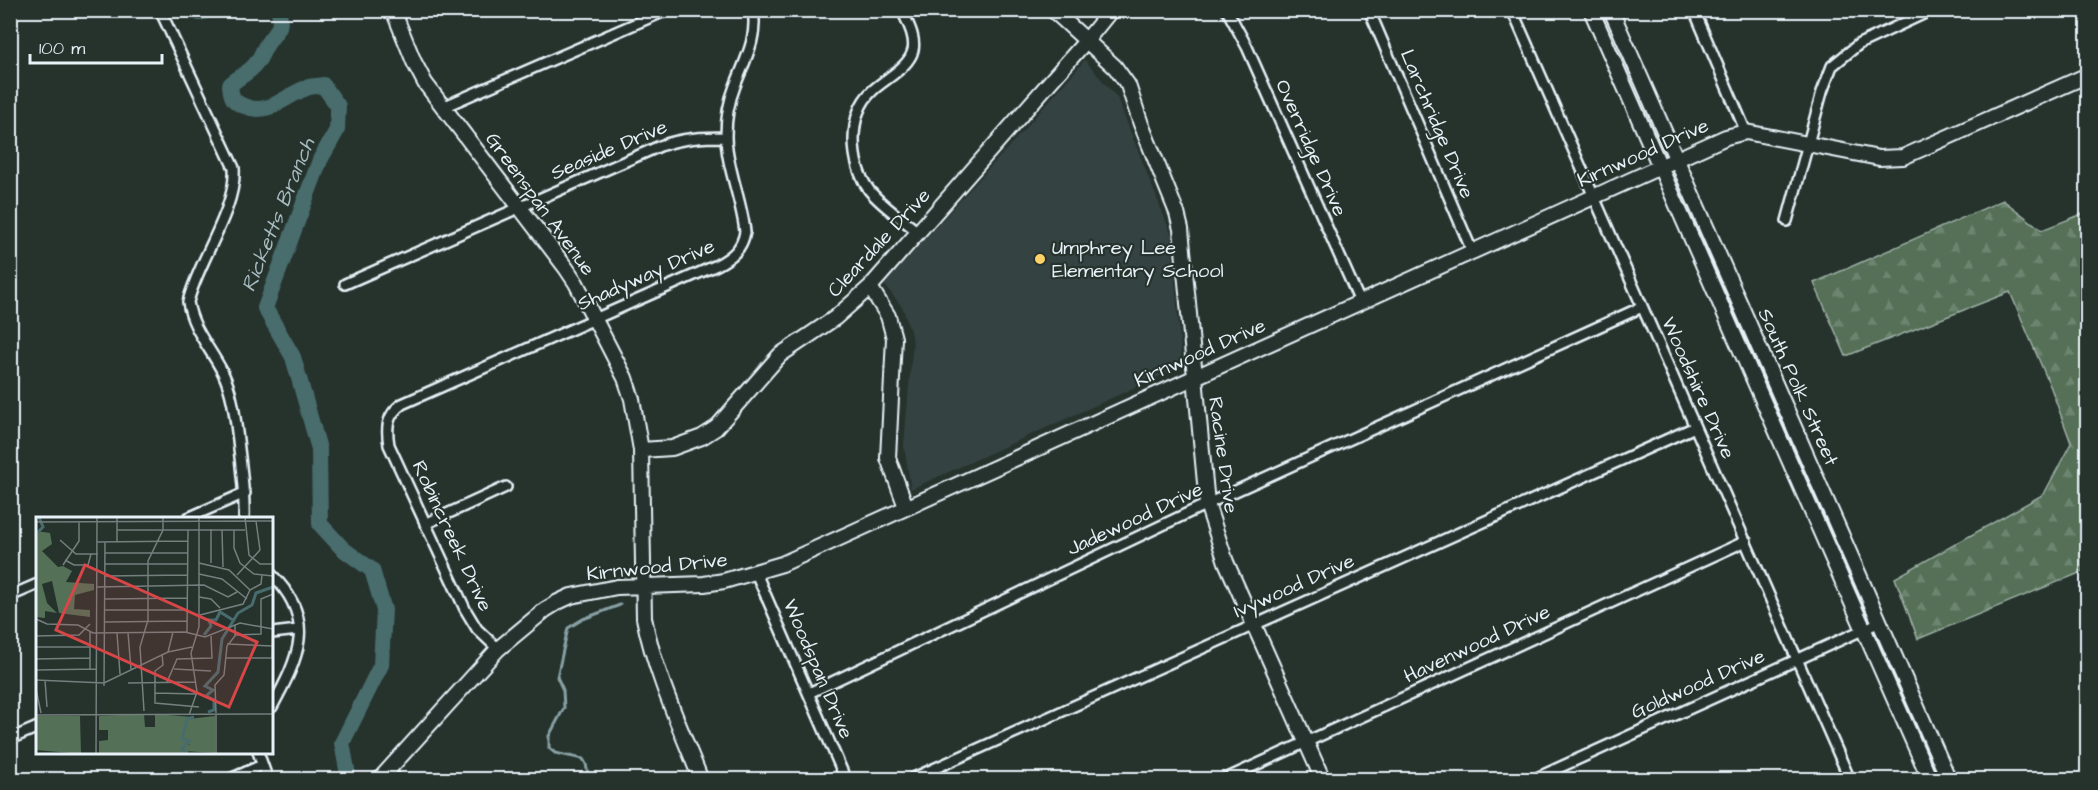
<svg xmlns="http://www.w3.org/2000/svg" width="2098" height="790" font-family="'Architects Daughter',sans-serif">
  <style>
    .built { fill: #364343 }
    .forest { fill: url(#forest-firs); stroke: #9eb0a7; stroke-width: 1.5 }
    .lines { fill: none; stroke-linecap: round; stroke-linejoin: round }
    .stream { stroke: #88a1a5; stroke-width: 3 }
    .river { stroke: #486c6d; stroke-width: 16 }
    .street-casing { stroke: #e8f1f8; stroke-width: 14 }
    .secondary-casing { stroke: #e8f1f8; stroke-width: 18 }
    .street { stroke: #26332d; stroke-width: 9 }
    .secondary { stroke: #26332d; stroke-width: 14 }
    .poi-dot { fill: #ffd166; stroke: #26332d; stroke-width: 2 }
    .labels { text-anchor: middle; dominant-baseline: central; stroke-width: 4.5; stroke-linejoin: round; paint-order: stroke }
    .street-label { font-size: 20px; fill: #e8f1f8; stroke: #26332d }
    .poi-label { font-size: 20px; fill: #e8f1f8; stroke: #26332d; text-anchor: start }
    .water-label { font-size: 21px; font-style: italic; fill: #a8bcc0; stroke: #26332d }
    .inset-river { fill: none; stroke: #486c6d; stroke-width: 3 }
    .inset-road { fill: none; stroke: #747f7e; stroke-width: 1.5 }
    .view { fill: #d94647; fill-opacity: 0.15; stroke: #d94647; stroke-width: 3 }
    .inset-edge { fill: none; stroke: #e8f1f8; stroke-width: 3 }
  </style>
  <defs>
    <pattern id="forest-firs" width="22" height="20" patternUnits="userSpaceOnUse" patternTransform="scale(1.5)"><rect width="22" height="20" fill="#547056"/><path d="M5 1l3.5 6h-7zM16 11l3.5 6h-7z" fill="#6d856f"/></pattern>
  </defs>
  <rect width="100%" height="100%" fill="#26332d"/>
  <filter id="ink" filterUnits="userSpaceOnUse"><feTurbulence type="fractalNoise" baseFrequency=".0167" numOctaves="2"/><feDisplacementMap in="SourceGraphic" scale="12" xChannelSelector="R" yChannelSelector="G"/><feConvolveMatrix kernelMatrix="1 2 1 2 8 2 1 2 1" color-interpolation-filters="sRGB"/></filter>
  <g filter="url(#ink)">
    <!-- built -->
    <path class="built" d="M1085,60l32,38 54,136 11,132 -271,123 -7,-44 9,-104 -10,-33 -19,-24 132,-145z"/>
    <!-- forest -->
    <path class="forest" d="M2003,200l39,30 45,-18v358l-169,69 -23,-61 149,-84 27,-51 -20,-55 -41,-96 -164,64 -32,-73z"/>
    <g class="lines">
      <!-- stream -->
      <path class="stream" d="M589,780l-3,-16 -3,-5 -28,-6 -6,-5v-12l15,-28 -1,-18 -6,-13 11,-49 15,-9 37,-14"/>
      <!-- river -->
      <path class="river" d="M192,10l7,3 10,-3
        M279,10c3,22 -2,18 -12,34 -6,9 -6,16 -15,24 -7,7 -15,10 -22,17 1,12 3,17 14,21 26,11 42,-12 65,-19 4,-1 10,-1 14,-2l15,21 -1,24 -17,30 -55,148 28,49 26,92 1,75 23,25 29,21 12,40 -3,55 -39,78 7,37"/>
      <defs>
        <path id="street" d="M160,10l74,158c3,41 -36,93 -46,134 4,27 23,47 35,71 10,21 12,44 15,67 3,27 7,52 6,78
          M902,10c5,12 14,27 11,40 -4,18 -29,29 -41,41 -25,24 -22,73 -3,99 13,16 33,29 49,42
          M1227,10l20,37 113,255
          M1369,10l103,241
          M1512,10l338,770
          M1694,10l52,122
          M443,107l224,-97
          M1787,221l35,-129 10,-26 27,-22 73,-34
          M345,284l315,-138c22,-8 43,-9 66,-9
          M188,518l57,-25
          M425,524l81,-37
          M756,573l90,207
          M272,575c46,45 26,84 0,132
          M10,596l28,-12
          M272,633l26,-3
          M498,649l-21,-20 -12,-20 -76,-164c-3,-18 -2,-30 13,-41l315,-139c15,-8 25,-16 28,-33 -3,-31 -19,-67 -19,-96 0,-16 3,-35 9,-50 10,-26 23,-48 18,-76
          M809,693l398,-189 435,-197
          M10,739l28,-12
          M258,752l10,28
          M387,770l11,10
          M228,780l34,-15
          M909,780l786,-353
          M1223,780l523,-239
          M1532,780l348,-158"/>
        <path id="secondary" d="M393,10l21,52 11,21 141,185 10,15 49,95 7,21 9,51 3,168c11,55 36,109 57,162
          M1053,10l62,57 13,18 13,39 36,89 4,16 26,275 19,58 97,218
          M1591,10l339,770
          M1611,10l338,770
          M870,287l18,29 6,22 -6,120 18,49
          M641,450l31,-2 30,-11 14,-9 64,-73 55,-37 35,-31 216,-246 25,-31
          M379,780l119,-131 47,-39 13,-8 13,-6 46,-9 87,-3 20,-3 58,-17 944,-427 20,-5 133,26 24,-1 185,-82"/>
      </defs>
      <!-- street casing -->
      <use href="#street" class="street-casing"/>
      <!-- secondary casing -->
      <use href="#secondary" class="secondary-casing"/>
      <!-- street -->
      <use href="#street" class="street"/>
      <!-- secondary -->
      <use href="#secondary" class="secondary"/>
    </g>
  </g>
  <!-- markers -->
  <circle class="poi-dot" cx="1040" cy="259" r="6"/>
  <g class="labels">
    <!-- street labels -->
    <g class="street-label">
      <text transform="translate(1437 124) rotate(67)">Larchridge Drive</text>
      <text transform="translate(1311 148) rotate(66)">Overridge Drive</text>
      <text transform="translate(609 150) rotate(-23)">Seaside Drive</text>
      <text transform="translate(1643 153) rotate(-24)">Kirnwood Drive</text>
      <text transform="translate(540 204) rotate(54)">Greenspan Avenue</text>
      <text transform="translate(879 243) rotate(-47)">Cleardale Drive</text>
      <text transform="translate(646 275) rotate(-24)">Shadyway Drive</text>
      <text transform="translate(1200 353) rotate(-24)">Kirnwood Drive</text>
      <text transform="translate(1798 387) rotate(66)">South Polk Street</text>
      <text transform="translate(1698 388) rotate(66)">Woodshire Drive</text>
      <text transform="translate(1223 455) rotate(82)">Racine Drive</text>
      <text transform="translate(1135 519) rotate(-25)">Jadewood Drive</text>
      <text transform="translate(452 536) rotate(65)">Robincreek Drive</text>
      <text transform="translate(657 567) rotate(-6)">Kirnwood Drive</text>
      <text transform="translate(1294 586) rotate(-24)">Ivywood Drive</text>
      <text transform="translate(1477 644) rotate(-25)">Havenwood Drive</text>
      <text transform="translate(818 669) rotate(67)">Woodspan Drive</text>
      <text transform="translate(1698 684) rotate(-24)">Goldwood Drive</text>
    </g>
    <!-- poi labels -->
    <g class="poi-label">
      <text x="1052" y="248">Umphrey Lee<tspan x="1052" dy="23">Elementary School</tspan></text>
    </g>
    <!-- water labels -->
    <g class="water-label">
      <text transform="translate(278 215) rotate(-68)">Ricketts Branch</text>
    </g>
  </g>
  <!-- overview -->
  <g transform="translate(36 517)">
    <rect width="237" height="237" fill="#26332d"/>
    <path d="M108,197l1,13h10v-13l37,3 -9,17 6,8 -1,12h-89v-13l9,-1v-10h-9v-14zM0,199h44l1,38 -45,-4z" fill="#547056"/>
    <path d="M0,14l14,2 2,11 -10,7 16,16 5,-1 9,5 -6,11 28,2v6l-19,5 -1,14 16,1v7l-31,-4 -7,-32 -10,3 5,19 10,10 -12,-2v7l-9,-1z" fill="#547056"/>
    <path d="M179,199v37l-32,-2 1,-6h6l-8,-6 6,-20z" fill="#547056"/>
    <path class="inset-river" d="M0,17l7,-7 -4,-10M168,118l7,-9 -2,-6h7l4,-8 13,8M172,195l6,-2v-10l-8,-4 7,-6 -8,-4 13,-14 4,-33 16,-26 14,-8 4,-12 17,-6M151,237l-5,-5 7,-8 -7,-2 5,-20 7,-2"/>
    <path class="inset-road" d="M209,0l4,38 11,9h13M220,4l4,29M0,5l237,-1M175,12v34M81,13h128M186,13l1,37M198,13v18l6,15 14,11 19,2M24,23l16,14h22M61,25l91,-1M81,25v-25M69,36h83M29,43l9,5h14l3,-11M163,46l30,7 21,20M69,47h83M27,48l16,-24v-19M163,57l23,5 25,20M201,58l23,-25M69,59l83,-1M61,70l107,-2 24,12 9,-5M163,80l12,2 9,9M69,82l83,-1M69,93h83M164,98l43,-11 7,-14 11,-6 1,-9M0,102l11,5 31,1 15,8 92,-1 20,5 35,-14 33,6M69,105l82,-1M151,115l1,-102M81,116l3,41M92,116l3,36M199,118l26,-1v-35l12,-5M0,119l43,-1 11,-11M191,127l46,2M0,130h54M132,135l5,-20M126,137l1,11 -8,6v32l44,4M190,141h46l1,-44M0,142l54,-1M54,152v-37M138,152l37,2M0,153l61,-1M0,163l68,3 64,-31 24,-5M9,163l2,27M131,165l10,-23 35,-1 -1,-22M92,166l68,-1M68,169l1,-144M0,172l5,24M119,176l42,1M108,194l-4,-64 8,-27v-59l15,-31v-13M180,196l-1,-28 9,-10 3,-29 8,-10v-11M0,198l237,-1M153,198l8,-23 -6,-39 8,-26v-110M60,237l1,-237M180,237v-39"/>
    <path class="view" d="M49,48l172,77 -28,65 -173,-77z"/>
    <rect width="237" height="237" class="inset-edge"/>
  </g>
  <!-- margin -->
  <rect width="2098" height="790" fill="none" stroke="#26332d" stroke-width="36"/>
  <rect x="18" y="18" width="2062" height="754" fill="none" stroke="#e8f1f8" stroke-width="2" filter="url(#ink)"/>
  <!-- scale -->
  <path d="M30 54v9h132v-9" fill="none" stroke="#e8f1f8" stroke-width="3"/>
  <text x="39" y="54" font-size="18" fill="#e8f1f8" stroke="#26332d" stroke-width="4.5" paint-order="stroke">100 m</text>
</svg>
